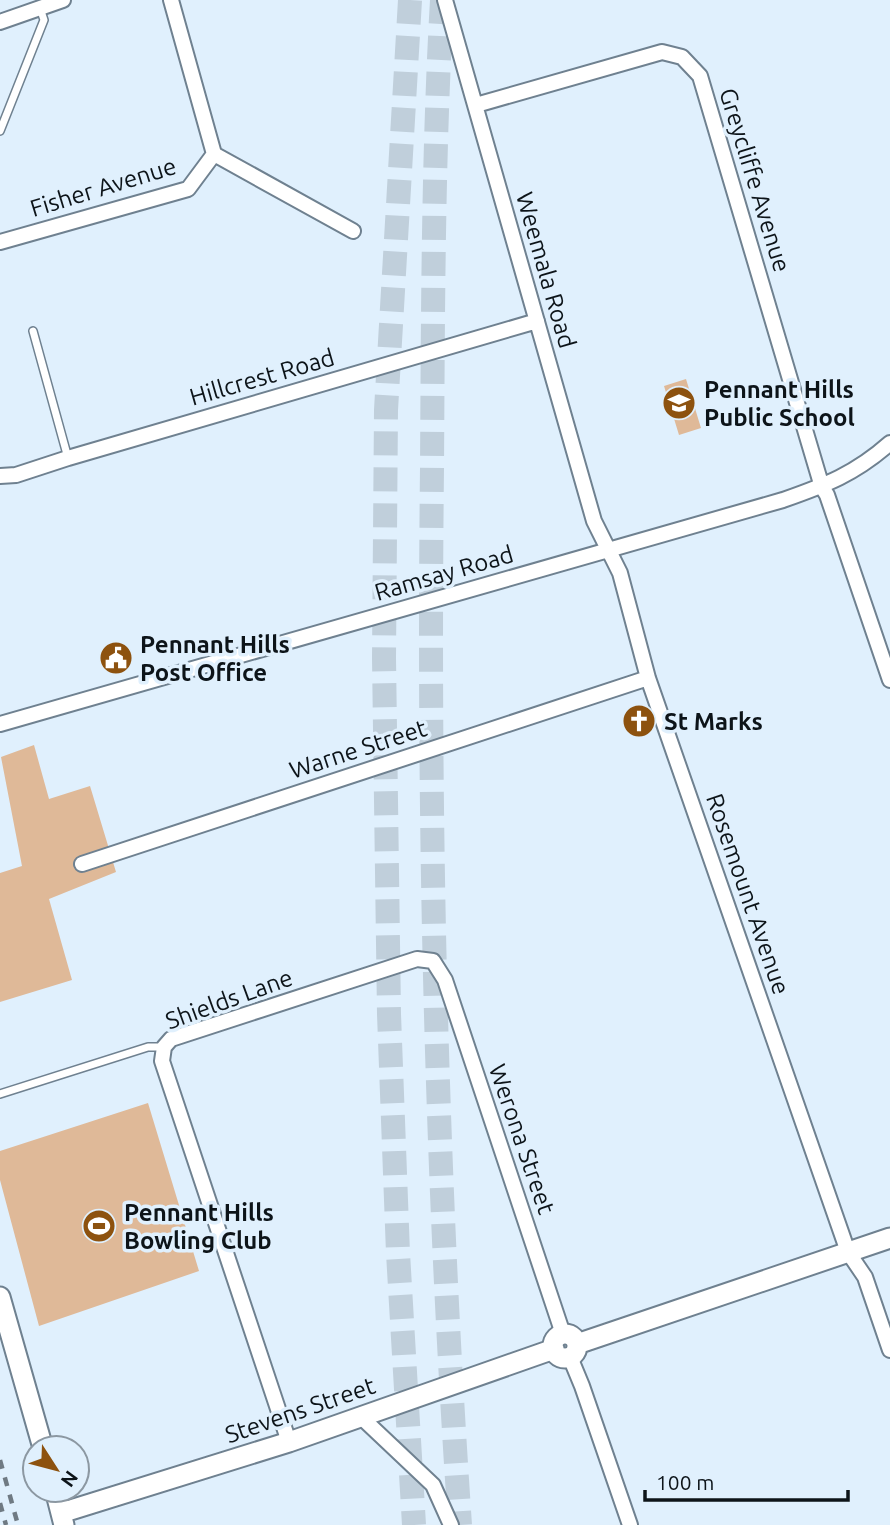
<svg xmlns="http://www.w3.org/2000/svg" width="890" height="1525" font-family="Ubuntu,sans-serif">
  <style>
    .green { fill: #dfb998 }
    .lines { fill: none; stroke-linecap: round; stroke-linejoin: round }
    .highway-tunnel { stroke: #c0cfdb; stroke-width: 24; stroke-dasharray: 24 12; stroke-linecap: butt }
    .lane-casing { stroke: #6f8190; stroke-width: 10 }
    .street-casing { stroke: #6f8190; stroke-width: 18 }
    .secondary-casing { stroke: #6f8190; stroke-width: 23 }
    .lane { stroke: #fff; stroke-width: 7 }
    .street { stroke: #fff; stroke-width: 14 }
    .secondary { stroke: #fff; stroke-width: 19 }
    .rail { stroke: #6f7a83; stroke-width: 4.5; stroke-dasharray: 9 9; stroke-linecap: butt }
    .labels { text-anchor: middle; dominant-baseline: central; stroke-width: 7; stroke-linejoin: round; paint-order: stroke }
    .street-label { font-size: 24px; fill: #0d1419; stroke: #e0f0fd }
    .poi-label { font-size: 24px; font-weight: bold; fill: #0d1419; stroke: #e0f0fd; text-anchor: start }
  </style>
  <rect width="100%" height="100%" fill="#e0f0fd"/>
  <!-- green -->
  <path class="green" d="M686,379l15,49 -22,7 -15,-49z
    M34,745l15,54 41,-13 26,86 -67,27 23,81 -72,22v-129l22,-7 -21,-109z
    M148,1103l51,168 -160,55 -39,-146v-29z"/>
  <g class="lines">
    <!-- highway-tunnel -->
    <path class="highway-tunnel" d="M410,0l-24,410 -2,248 5,356 9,239 16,272
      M442,0c-9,156 -9,312 -10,468 -4,352 4,705 28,1057"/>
    <defs>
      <path id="lane" d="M0,131l44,-111 -4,-12
        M33,331l35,127
        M0,1094l148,-47h15"/>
      <path id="street" d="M445,0l149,521 26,52 28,105 200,574 17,25 25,73
        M0,22l63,-22
        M476,105l186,-53 20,5 18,19 122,411 5,8 63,185
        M214,154l139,77
        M0,242l188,-53 26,-35 -43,-154
        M0,476l16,-1 52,-17 469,-137
        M0,724l783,-224c43,-15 72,-26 107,-57
        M82,864l566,-186
        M570,1357l12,29 48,139
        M360,1416l73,69 18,40
        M289,1442l-127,-381 2,-14 7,-8 246,-80 16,2 12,19 118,354"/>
      <path id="secondary" d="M0,1297l43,151
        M553 1346a12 12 0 1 1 24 0a12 12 0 1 1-24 0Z
        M577,1344l313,-106
        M55,1490l9,35
        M61,1513l228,-71 265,-93"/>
    </defs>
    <!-- lane casing -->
    <use href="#lane" class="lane-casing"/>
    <!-- street casing -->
    <use href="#street" class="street-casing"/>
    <!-- secondary casing -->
    <use href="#secondary" class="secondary-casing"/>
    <!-- lane -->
    <use href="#lane" class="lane"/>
    <!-- street -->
    <use href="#street" class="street"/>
    <!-- secondary -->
    <use href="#secondary" class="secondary"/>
    <!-- rail -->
    <path class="rail" d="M0,1460l18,65
      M0,1503l6,22"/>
  </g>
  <!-- icons -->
  <defs>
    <symbol id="school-disc" viewBox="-11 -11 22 22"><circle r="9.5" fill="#8d520f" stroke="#e0f0fd"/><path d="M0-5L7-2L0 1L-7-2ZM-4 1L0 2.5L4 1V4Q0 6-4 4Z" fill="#fff"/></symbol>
    <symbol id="civic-disc" viewBox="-11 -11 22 22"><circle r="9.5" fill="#8d520f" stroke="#e0f0fd"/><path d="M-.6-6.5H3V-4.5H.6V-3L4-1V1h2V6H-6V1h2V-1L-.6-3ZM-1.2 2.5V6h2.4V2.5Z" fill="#fff"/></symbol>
    <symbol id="church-disc" viewBox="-11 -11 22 22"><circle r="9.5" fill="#8d520f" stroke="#e0f0fd"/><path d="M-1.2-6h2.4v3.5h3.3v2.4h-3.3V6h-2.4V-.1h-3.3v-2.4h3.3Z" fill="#fff"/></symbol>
    <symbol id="stadium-disc" viewBox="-11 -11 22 22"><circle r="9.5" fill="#8d520f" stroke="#e0f0fd"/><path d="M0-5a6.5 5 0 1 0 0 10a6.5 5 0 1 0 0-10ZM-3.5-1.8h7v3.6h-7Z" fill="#fff"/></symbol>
  </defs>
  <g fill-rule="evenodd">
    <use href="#school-disc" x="660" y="384" width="38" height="38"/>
    <use href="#civic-disc" x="97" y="639" width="38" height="38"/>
    <use href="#church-disc" x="620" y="702" width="38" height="38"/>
    <use href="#stadium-disc" x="80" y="1207" width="38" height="38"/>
  </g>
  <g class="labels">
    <!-- street labels -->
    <g class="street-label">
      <text transform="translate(755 180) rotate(73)">Greycliffe Avenue</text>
      <text transform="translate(103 187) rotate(-17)">Fisher Avenue</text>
      <text transform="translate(546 270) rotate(74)">Weemala Road</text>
      <text transform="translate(262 377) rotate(-16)">Hillcrest Road</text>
      <text transform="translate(444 573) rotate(-16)">Ramsay Road</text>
      <text transform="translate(358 749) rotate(-18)">Warne Street</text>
      <text transform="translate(748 894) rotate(71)">Rosemount Avenue</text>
      <text transform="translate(229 999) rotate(-20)">Shields Lane</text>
      <text transform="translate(522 1139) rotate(71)">Werona Street</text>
      <text transform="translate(300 1410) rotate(-19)">Stevens Street</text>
    </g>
    <!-- poi labels -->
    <g class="poi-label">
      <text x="704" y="389">Pennant Hills<tspan x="704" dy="28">Public School</tspan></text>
      <text x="140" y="644">Pennant Hills<tspan x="140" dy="28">Post Office</tspan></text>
      <text x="664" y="721">St Marks</text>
      <text x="124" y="1212">Pennant Hills<tspan x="124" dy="28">Bowling Club</tspan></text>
    </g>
  </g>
  <!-- north arrow -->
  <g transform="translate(56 1469) rotate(126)"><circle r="33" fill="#e0f0fd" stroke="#8c98a2" stroke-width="2"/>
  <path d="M0-5L12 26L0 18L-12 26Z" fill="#8d520f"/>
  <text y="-10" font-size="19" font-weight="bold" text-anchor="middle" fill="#0d1419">N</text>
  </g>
  <!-- scale -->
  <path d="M645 1490v10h203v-10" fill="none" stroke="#0d1419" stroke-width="3.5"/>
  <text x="656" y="1490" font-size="21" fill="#0d1419" stroke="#e0f0fd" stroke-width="5" paint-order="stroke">100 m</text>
</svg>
